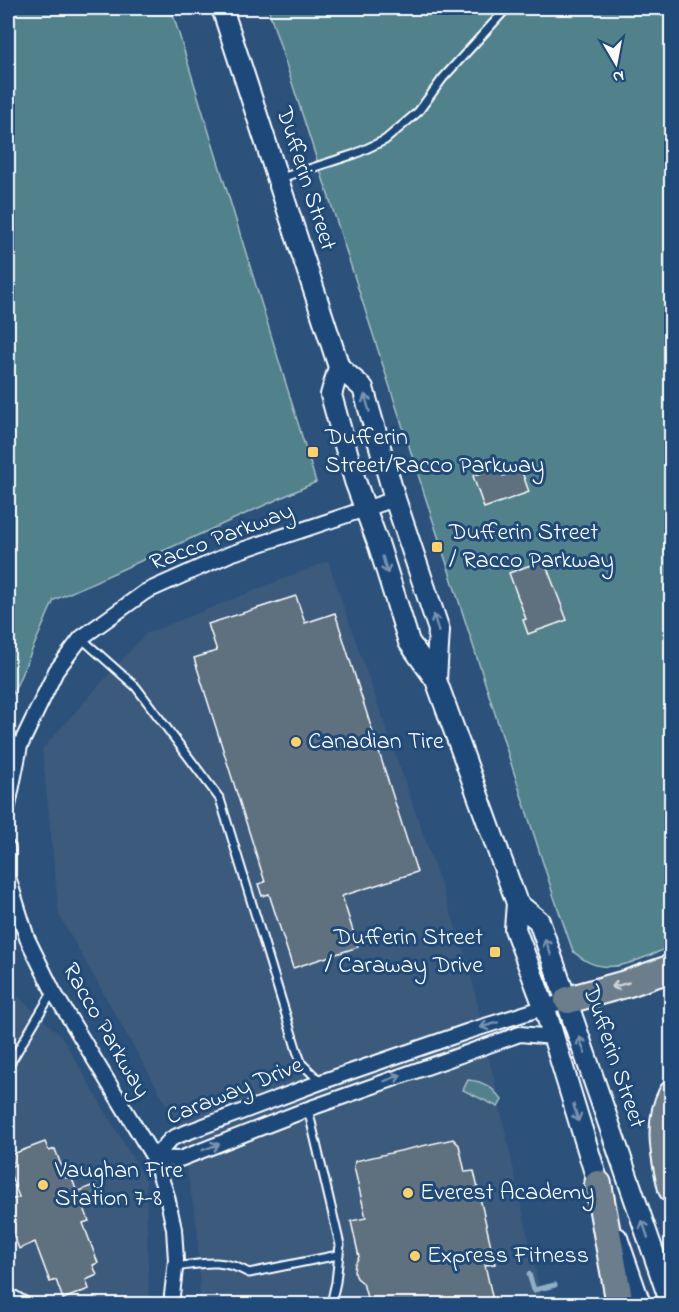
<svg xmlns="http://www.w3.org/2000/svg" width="679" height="1312" font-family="'Indie Flower',sans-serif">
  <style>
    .built { fill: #3b5a7c }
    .green { fill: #51818b; stroke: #a8c0c5; stroke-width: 1.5 }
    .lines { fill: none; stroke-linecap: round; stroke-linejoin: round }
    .stream { stroke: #8fafc7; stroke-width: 5 }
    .building { fill: #5e6f7f; stroke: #fff; stroke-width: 1.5 }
    .lane-casing { stroke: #fff; stroke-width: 11 }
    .street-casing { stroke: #fff; stroke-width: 18 }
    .secondary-casing { stroke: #fff; stroke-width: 24 }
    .highway-casing { stroke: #fff; stroke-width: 30 }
    .lane { stroke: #1f4a7a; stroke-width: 7 }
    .street { stroke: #1f4a7a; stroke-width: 14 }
    .secondary { stroke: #1f4a7a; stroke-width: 20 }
    .highway { stroke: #6c7d8b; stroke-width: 26 }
    .oneway { stroke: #7992af }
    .oneway2 { stroke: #ccd2d6 }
    .poi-dot { fill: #ffd166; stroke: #1f4a7a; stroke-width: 2 }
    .labels { text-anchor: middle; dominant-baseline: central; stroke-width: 6; stroke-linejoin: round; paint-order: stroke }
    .street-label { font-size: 24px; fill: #fff; stroke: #1f4a7a }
    .poi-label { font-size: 24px; fill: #fff; stroke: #1f4a7a; text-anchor: start }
  </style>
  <rect width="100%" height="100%" fill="#2c517b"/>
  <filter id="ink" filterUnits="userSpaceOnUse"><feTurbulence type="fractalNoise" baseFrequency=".0167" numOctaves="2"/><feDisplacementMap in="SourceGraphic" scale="12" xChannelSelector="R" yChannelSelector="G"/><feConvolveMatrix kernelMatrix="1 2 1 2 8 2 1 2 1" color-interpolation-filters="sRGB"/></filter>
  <g filter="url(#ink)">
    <!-- built -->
    <path class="built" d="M328,561l141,404 74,339h-343l-3,-77 -18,-100 -120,-212 -17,-166 103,-115z
      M8,987l54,50 84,144 3,123h-141z"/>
    <!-- green -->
    <path class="green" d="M8,8h163l145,474 -262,118 -46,105z
      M268,8h403v939c-34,12 -67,35 -98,4l-19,-54z
      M468,1080c16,1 25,8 34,20l-4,7 -35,-17z"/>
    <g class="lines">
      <!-- stream -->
      <path class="stream" d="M529,1274l5,16 21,-5"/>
    </g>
    <!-- building -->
    <path class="building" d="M500,466l3,10 18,-7 8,23 -45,16 -11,-32z
      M544,560l23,60 -39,14 -5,-14 3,-1 -17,-46z
      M296,596l9,27 30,-10 82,259 -75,24 16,51 -65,21 -24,-74 -7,2 -4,-12 7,-2 -71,-224 23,-7 -9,-27z
      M453,1139l6,6 6,27 9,-1 21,93 -10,1 9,40h-125l-6,-22 -6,-5 -3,-7 1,-7 4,-7 -8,-36 15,-3 -12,-51 1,-6z
      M45,1142l4,9 6,-2 11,29 5,-2 6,16 19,-8 5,13 -18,8 6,16 -6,2 15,40 -5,2 4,10 -11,5 3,9 -26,10 -7,-19 -6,2 -15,-40 -16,7 -11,-29v-19l11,-4 -11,-29 6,-3 -4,-10z"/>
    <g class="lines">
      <defs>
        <path id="lane" d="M281,178l74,-24 30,-14 33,-28 25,-34 64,-70
          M81,638l55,49 84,112 77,252 5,13 19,18
          M8,1067l45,-76
          M308,1109l32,136 -4,37 -5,22
          M175,1267c29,-4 47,-9 74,6l89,-18
          M8,1291l22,13"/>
        <path id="street" d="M8,806l12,-60 36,-75 25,-33 64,-46 85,-38 165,-55
          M8,848v29l19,61 26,53 101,167 13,38 7,33 2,31 -5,44
          M154,1158l17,-19 6,-3 144,-54 148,-51 99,-31
          M154,1158l26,1 128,-50 212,-75 33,3"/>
        <path id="secondary" d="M222,8l117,359 24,21 32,111 44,131 -3,50
          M339,367l-8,28 24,86 24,65 30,96 27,38 81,223 -2,26 30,80 57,187
          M517,903l22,18 132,383
          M617,1238l23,66"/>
        <path id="highway" d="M568,1000l61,-17 43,-15
          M672,1094c-15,28 -7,66 0,95
          M598,1184l22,120"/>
      </defs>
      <!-- lane casing -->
      <use href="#lane" class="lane-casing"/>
      <!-- street casing -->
      <use href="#street" class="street-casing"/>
      <!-- secondary casing -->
      <use href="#secondary" class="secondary-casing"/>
      <!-- highway casing -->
      <use href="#highway" class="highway-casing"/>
      <!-- lane -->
      <use href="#lane" class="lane"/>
      <!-- street -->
      <use href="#street" class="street"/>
      <!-- secondary -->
      <use href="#secondary" class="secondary"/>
      <!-- highway -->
      <use href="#highway" class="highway"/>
    </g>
    <!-- one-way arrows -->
    <defs><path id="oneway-shaft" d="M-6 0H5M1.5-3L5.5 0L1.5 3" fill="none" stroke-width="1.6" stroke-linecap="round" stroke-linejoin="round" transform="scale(1.5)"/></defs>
    <g class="oneway">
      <use href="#oneway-shaft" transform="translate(367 403) rotate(-106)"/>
      <use href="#oneway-shaft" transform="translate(385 565) rotate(73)"/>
      <use href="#oneway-shaft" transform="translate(436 623) rotate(-106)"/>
      <use href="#oneway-shaft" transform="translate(548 947) rotate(-110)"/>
      <use href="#oneway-shaft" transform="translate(489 1025) rotate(164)"/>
      <use href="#oneway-shaft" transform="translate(582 1045) rotate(-109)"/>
      <use href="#oneway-shaft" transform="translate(393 1078) rotate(-20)"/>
      <use href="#oneway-shaft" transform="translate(576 1113) rotate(73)"/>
      <use href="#oneway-shaft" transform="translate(211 1147) rotate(-21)"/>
      <use href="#oneway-shaft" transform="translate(645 1229) rotate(-109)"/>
    </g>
    <use class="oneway2" href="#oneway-shaft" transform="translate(620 985) rotate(164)"/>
  </g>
  <!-- markers -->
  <g class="poi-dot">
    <rect x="307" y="446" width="12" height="12" rx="3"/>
    <rect x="431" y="541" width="12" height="12" rx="3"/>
    <circle cx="296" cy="742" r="6"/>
    <rect x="489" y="946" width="12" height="12" rx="3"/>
    <circle cx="43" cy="1185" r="6"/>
    <circle cx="408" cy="1193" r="6"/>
    <circle cx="415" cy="1256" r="6"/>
  </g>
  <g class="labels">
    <!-- street labels -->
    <g class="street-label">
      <text transform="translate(305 179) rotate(72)">Dufferin Street</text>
      <text transform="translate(222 538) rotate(-21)">Racco Parkway</text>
      <text transform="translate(105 1031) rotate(60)">Racco Parkway</text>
      <text transform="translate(613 1057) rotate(71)">Dufferin Street</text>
      <text transform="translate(235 1092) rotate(-22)">Caraway Drive</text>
    </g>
    <!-- poi labels -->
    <g class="poi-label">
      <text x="325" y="438">Dufferin<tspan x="325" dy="28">Street/Racco Parkway</tspan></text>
      <text x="449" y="533">Dufferin Street<tspan x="449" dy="28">/ Racco Parkway</tspan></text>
      <text x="308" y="742">Canadian Tire</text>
      <text x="483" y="938" text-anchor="end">Dufferin Street<tspan x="483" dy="28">/ Caraway Drive</tspan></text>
      <text x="55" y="1171">Vaughan Fire<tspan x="55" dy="28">Station 7-8</tspan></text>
      <text x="420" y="1193">Everest Academy</text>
      <text x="427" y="1256">Express Fitness</text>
    </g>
  </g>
  <!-- margin -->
  <rect width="679" height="1312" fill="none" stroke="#1f4a7a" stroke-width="30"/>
  <rect x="15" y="15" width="649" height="1282" fill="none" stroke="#fff" stroke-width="2" filter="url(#ink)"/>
  <!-- north arrow -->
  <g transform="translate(616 63) rotate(170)" stroke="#1f4a7a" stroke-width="4.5" paint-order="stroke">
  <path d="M0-4.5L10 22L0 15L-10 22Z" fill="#ffffff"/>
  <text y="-9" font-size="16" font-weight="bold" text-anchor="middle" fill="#ffffff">N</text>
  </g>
</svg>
